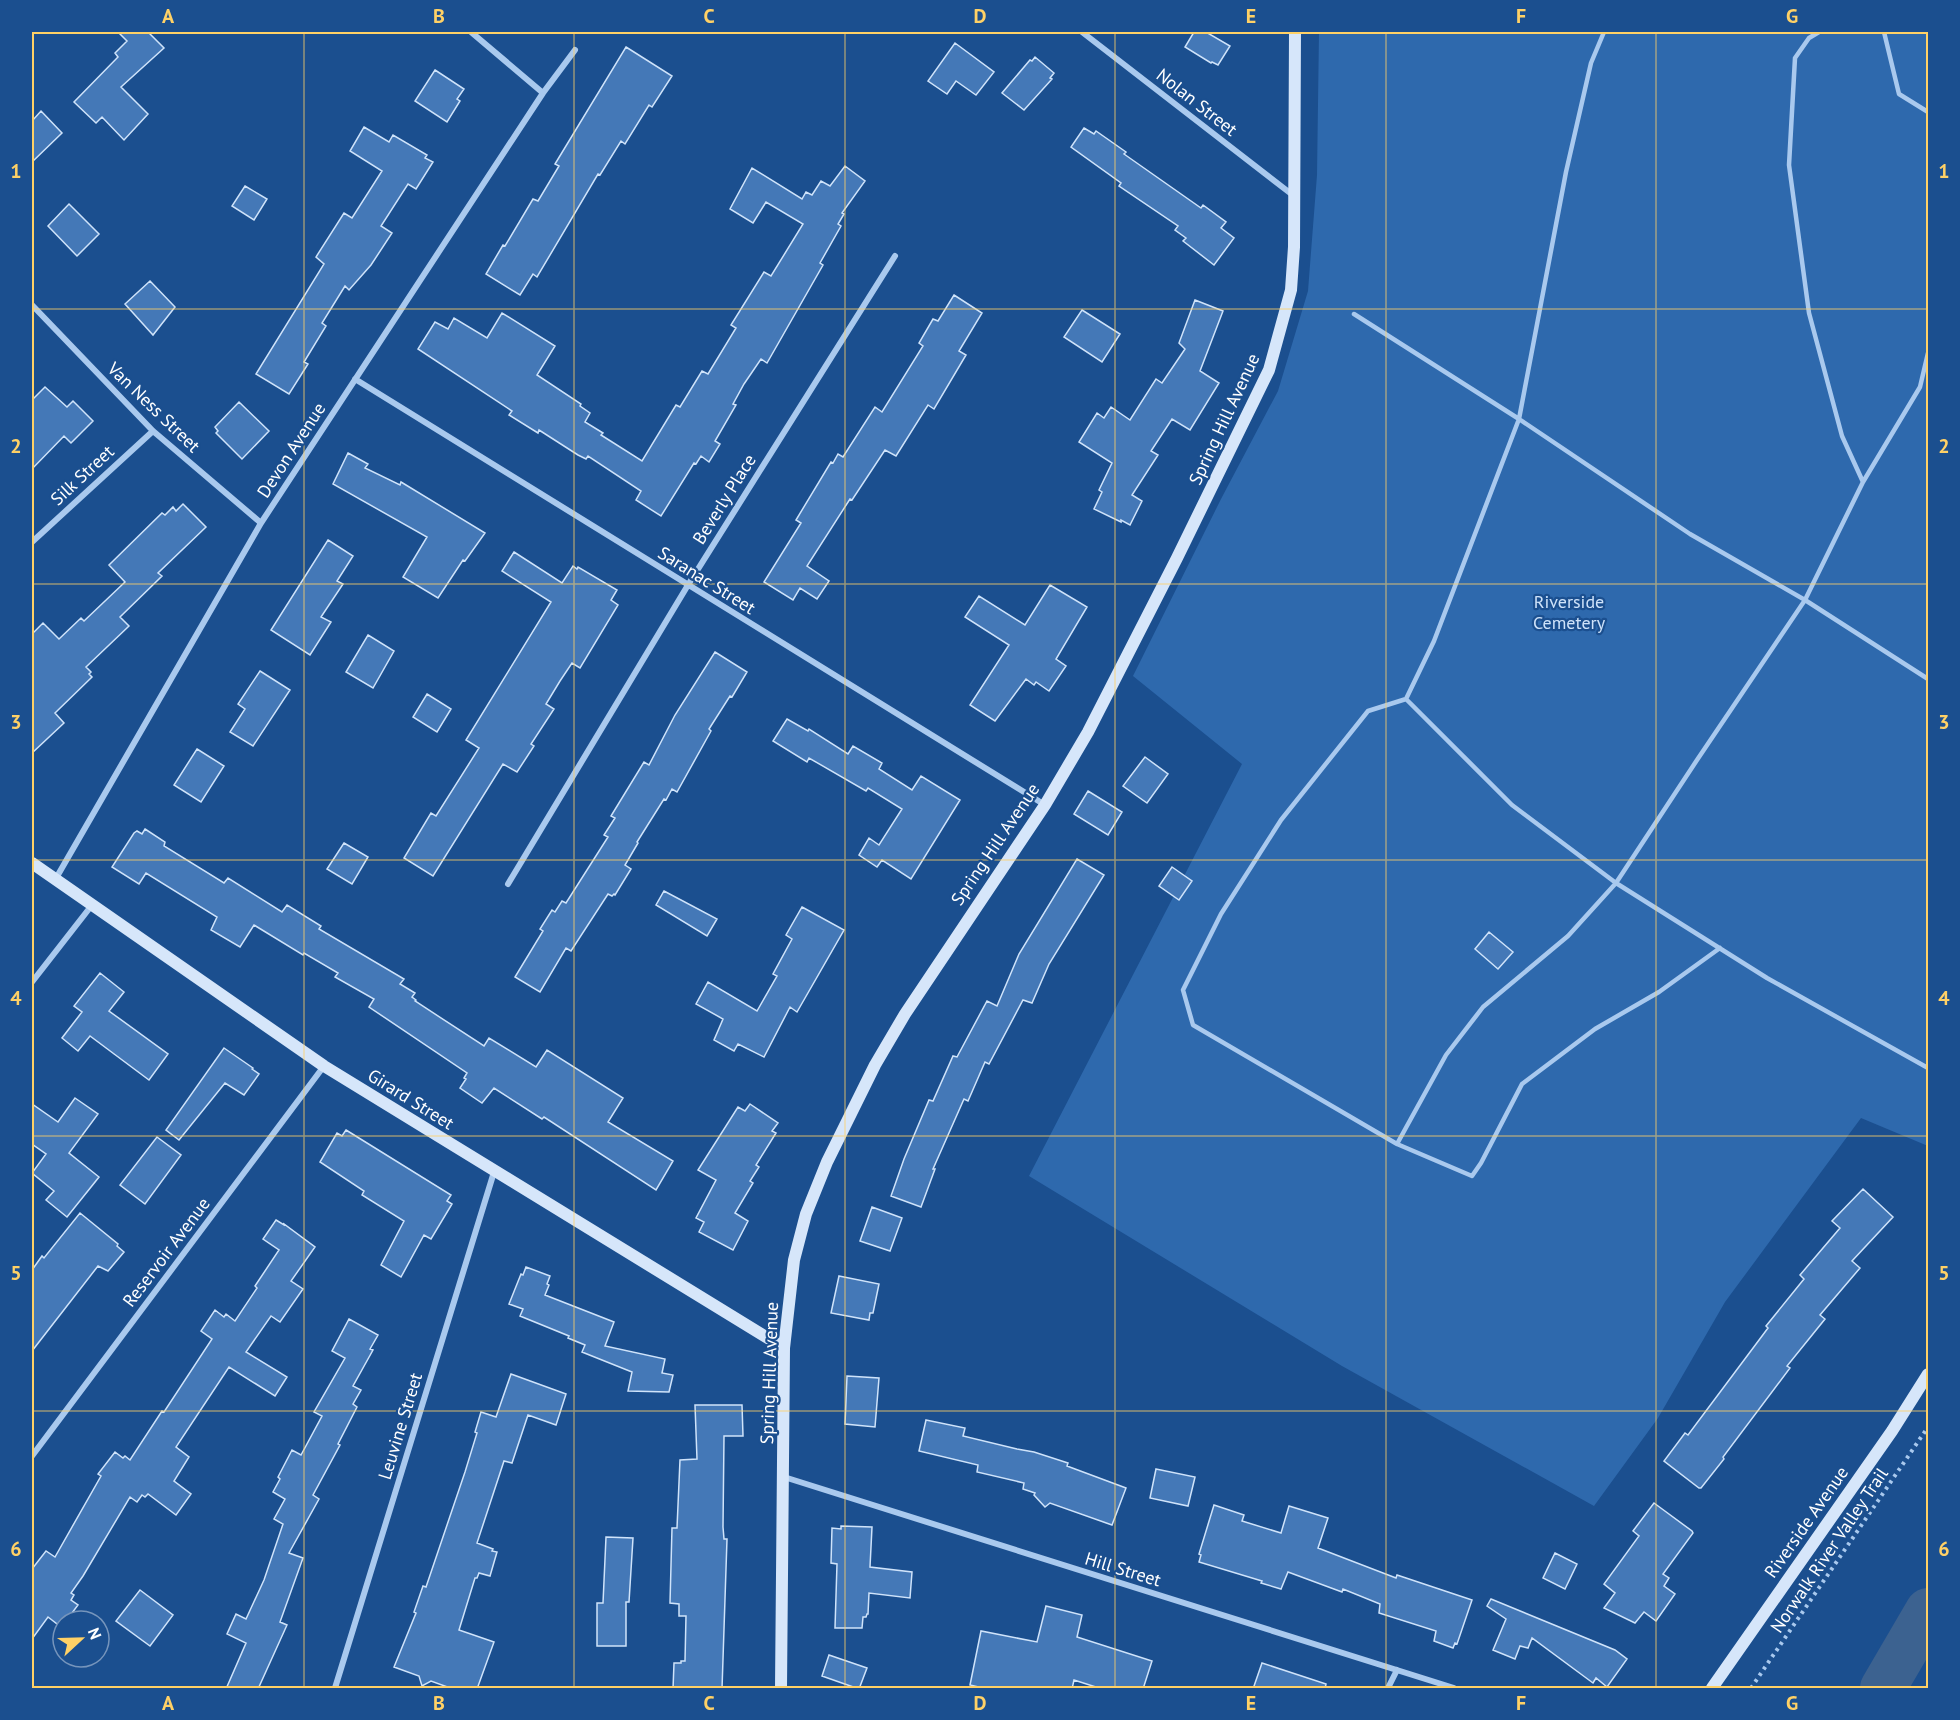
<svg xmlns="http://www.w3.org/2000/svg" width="1960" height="1720" font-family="'PT Sans',sans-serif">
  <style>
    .green { fill: #2e69ad }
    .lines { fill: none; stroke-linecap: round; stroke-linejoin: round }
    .river { stroke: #3c6290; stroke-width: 46 }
    .building { fill: #4478b7; stroke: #cfe3fa; stroke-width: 1.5 }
    .path { stroke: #a9c9ee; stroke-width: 4; stroke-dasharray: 3 4.5; stroke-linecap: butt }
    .lane { stroke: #a9c9ee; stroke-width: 4.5 }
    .street { stroke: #a9c9ee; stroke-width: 6 }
    .secondary { stroke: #d6e6fa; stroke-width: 12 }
    .grid { fill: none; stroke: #ffd166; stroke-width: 1.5; stroke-opacity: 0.55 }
    .labels { text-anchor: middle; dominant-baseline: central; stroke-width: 4.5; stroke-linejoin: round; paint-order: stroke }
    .street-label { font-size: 18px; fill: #fff; stroke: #1b4f8f }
    .park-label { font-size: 18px; fill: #cfe3fa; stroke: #1b4f8f }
    .neatline { fill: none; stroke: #ffd166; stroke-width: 2 }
    .grid-label { font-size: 20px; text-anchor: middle; font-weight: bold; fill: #ffd166 }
  </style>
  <rect width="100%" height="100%" fill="#1b4f8f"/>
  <!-- green -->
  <path class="green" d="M1319,32h609v1114l-67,-28 -136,184 -67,116 -64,88 -252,-140 -313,-190 213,-412 -109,-88 88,-177 57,-108 30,-100 9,-116z"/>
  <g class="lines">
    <!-- river -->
    <path class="river" d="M1883,1688l45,-77"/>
  </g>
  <!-- building -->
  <path class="building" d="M118,32h30l16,16 -43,39 27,27 -24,26 -22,-23 -6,6 -22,-21 44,-45 -3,-4 12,-12z
    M1194,32h12l24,14 -12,19 -6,-3 -1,1 -26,-16z
    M955,43l39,29 -18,23 -20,-14 -9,13 -19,-13z
    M626,47l46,29 -20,31 -3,-2 -24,39 -4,-3 -21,34 -2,-1 -61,103 -4,-3 -13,21 -34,-21 17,-29 2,1 28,-47 5,2 21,-35 -4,-2z
    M1035,57l19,16 -4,5 2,1 -28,31 -22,-17 28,-33 2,1z
    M435,70l29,19 -7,10 3,2 -13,21 -32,-21z
    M41,111l21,22 -30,29v-41z
    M364,127l25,15 4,-7 34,20 -2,3 8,4 -17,27 -8,-5 -27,42 11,7 -21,32 -22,25 -4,-4 -23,37 4,3 -22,36 4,2 -19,30 -33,-20 68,-110 -8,-7 28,-44 8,5 30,-47 -32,-20z
    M1084,128l10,6 2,-3 30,21 -2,2 77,54 2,-3 23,17 -5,6 13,10 -20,27 -31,-24 3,-3 -11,-8 3,-4 -59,-40 2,-3 -50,-36z
    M845,166l20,15 -23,32 2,1 -6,10 3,2 -21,37 3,2 -56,98 -6,-4 -17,25 -11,20 3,1 -21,36 5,3 -11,18 -8,-6 -5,8 -2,-1 -33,53 -25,-16 5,-9 -53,-35 -2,3 -8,-4 -39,-25 -1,3 -29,-18 3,-4 -94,-62 17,-27 13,7 6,-11 33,20 15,-25 53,33 -18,29 44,29 -1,2 10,7 -5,9 18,11 -2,2 41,26 34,-56 4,2 22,-36 6,3 28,-46 -5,-3 33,-53 7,4 32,-52 -37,-22 -13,21 -23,-14 22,-41 50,31 4,-7 6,3 9,-14 9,5z
    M245,186l22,13 -13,21 -22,-14z
    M69,204l30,30 -22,22 -29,-30z
    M150,281l25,26 -22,28 -28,-31z
    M954,295l28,18 -23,38 7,4 -32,54 -6,-4 -32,51 -11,-6 -33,50 -2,-1 -43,67 22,15 -12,18 -17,-11 -7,12 -29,-18 37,-59 -5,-3 35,-58 2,1 5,-9 5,3 32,-50 7,5 41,-66 -4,-3 14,-24 5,2z
    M1195,300l28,11 -23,60 19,12 -29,47 -18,-11 -21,32 7,4 -26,40 10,6 -12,24 -9,-5v2l-27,-13 8,-17 -3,-2 13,-27 -33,-21 18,-29 7,5 7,-11 19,13 26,-41 6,4 23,-34 -6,-6z
    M1082,310l38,24 -18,28 -38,-25z
    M45,387l22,20 6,-6 20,20 -22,22 -7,-7 -32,33v-69z
    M239,402l30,29 -27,28 -26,-26 2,-2 -3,-4z
    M348,453l20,11 -3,4 35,17 1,-3 84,51 -20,28 -2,-1 -25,38 -35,-21 24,-40 -94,-53z
    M183,504l23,23 -48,46 4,3 -42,41 9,9 -43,41 5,5 -2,2 3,3 -37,36 9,10 -32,30v-119l11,-11 16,16 22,-21 3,3 41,-39 -16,-17 53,-52 3,2 8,-8 3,4z
    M328,540l25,16 -16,25 6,3 -22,33 10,5 -21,33 -39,-25z
    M514,552l48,31 11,-17 4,3 1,-2 39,23 -6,10 7,5 -38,63 -8,-5 -12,18 -14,23 8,5 -23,35 3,2 -17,26 -14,-8 -70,112 -29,-18 27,-45 5,3 43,-68 -13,-8 85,-138 -49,-31z
    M1050,585l37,22 -31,52 10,7 -17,25 -13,-9 -2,3 -8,-6 -31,42 -25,-16 39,-60 -44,-28 14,-21 46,29z
    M368,635l26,16 -21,37 -27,-16z
    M715,652l32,20 -15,25 -2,-1 -21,33 2,2 -34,61 -5,-3 -6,11 -2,-1 -27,43 1,1 -13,22 6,4 -16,26 -1,-1 -2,2 -4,-2 -37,57 -5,-3 -26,44 -25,-15 28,-46 -3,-2 12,-19 3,2 7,-11 4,2 42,-66 -4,-2 11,-17 -4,-2 33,-54 5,3 26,-50z
    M260,671l30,19 -37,56 -23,-14 15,-23 -7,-5z
    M427,694l24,15 -14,23 -24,-15z
    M787,719l21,12 1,-2 39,25 5,-8 29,17 -3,6 33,21 9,-14 39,24 -49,79 -29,-19 -5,7 -18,-12 10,-17 10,7 23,-36 -34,-21 -2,3 -57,-33 -2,4 -34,-21z
    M197,749l27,17 -23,36 -27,-17z
    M1145,757l23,17 -21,29 -24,-17z
    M1088,791l34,21 -14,23 -34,-21z
    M145,829l20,13 -1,4 60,37 4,-5 54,34 5,-7 34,21 -2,3 85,50 -4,5 15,9 -3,4 4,3 -1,1 69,45 5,-8 47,29 11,-17 76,48 -15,24 65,39 -17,29 -112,-73 -2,2 -48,-31 -12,15 -22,-15 6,-9 -2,-1 3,-5 -98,-66 5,-8 -39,-22 3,-4 -34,-20 -1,2 -49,-30 -14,22 -29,-17 6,-13 -71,-44 -7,11 -27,-17 22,-34 3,-2 5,3z
    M344,843l24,14 -16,27 -25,-15z
    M1077,859l27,16 -55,89 -17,39 -9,-3 -34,64 -4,-2 -17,39 -4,-2 -31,70h2l-14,38 -30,-11 13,-37 25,-59 4,1 20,-45 4,1 30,-56 10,5 22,-52z
    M1172,867l20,14 -13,19 -20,-14z
    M664,891l53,28 -10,17 -51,-31z
    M802,907l42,23 -47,82 -7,-5 -26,50 -26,-13 -4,7 -20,-11 9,-21 -27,-15 12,-22 49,29 20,-35 -4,-2 19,-35 -6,-4z
    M1489,932l24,20 -15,17 -23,-20z
    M100,973l24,19 -15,19 59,43 -19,26 -59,-44 -12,15 -16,-13 20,-26 -8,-6z
    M224,1048l29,20 -1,1 7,5 -15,21 -19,-12 -46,57 -13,-10z
    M75,1098l23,16 -29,39 30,24 -32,40 -21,-17 8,-9 -22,-18 14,-19 -14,-10v-40l26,18z
    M750,1104l28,19 -6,8 4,2 -20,32 3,2 -9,14 3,2 -18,30 13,8 -15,29 -34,-18 5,-10 -8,-4 20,-38 -18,-10 40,-63 7,4z
    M346,1130l105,65 -4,6 5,3 -21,35 -7,-4 -23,42 -20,-12 23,-44 -42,-26 2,-4 -44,-29 17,-29 5,3z
    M157,1137l24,18 -36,49 -25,-19z
    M1863,1189l30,28 -41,44 8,7 -40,47 5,4 -38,47 3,2 -67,89 1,2 -23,29h-2l-35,-27 21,-28 3,2 80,-107 -2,-2 38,-47 -4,-4 40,-47 -8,-7z
    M872,1207l30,11 -12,33 -30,-10z
    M80,1213l38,31 -1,2 7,6 -16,19 -10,-5 -66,85v-81l10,-14 2,2z
    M276,1220l8,5v-1l31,23 -24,34 12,8 -23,33 -9,-6 -25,36 41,25 -12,19 -46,-29 -53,80 13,10 -15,24 17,13 -15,21 -28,-21 -3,3 -3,-2 -5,7 -7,-5 -47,79 -12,17 3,2 -3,5 7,5 -12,16h-3l-2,6 -13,-10 -16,22v-70l14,-18 9,6 46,-81 -3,-2 17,-22 8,6 2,-2 5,4 32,-49 2,1 48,-73 -11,-8 14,-21 9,7 2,-3 9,7 22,-33 -2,-2 24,-36 -16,-11z
    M526,1267l24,9 -3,8 2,1 -4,10 69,27 -9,24 60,13 -3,14 11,2 -4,17 -41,-1 4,-19 -50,-20 3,-7 -17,-7 1,-2 -49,-20 3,-7 -14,-5 12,-30 2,1z
    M839,1276l40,8 -6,29h-3l-1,7 -38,-7z
    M349,1319l29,16 -8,14 3,1 -20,36 8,4 -8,14 4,3 -19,37 2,1 -27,50 6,4 -30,54 14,5 -23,64 7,3 -29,64h-32l20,-46 -19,-9 9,-20 10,5 18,-39 19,-56 -9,-5 11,-20 -12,-7 7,-13 -2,-2 14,-27 9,5 21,-39 -8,-4 31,-54 -13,-7z
    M511,1374l55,20 -10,31 -28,-10 -16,48 -8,-2 -27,82 16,6 -1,2 5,1 -7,24 -11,-3 -2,5h-2l-16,52 35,12 -17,47h-24l-22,-8 -9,5 -3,-10 -25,-9 22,-54 -2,-1 9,-26 3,1 39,-115 12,-39 -2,-1 6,-20 15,5z
    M847,1376l32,2 -4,49 -30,-3z
    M695,1405h47l1,31h-19l-1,91 1,12h3l-5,150h-49l1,-26h7v-2h4l1,-45h-7v-12l-9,-1 2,-75h5l3,-68 17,-1z
    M926,1420l39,8 -2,8 54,13 17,3 34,11 -1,3 59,22 -14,37 -62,-22 -5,4 -11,-12 1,-2 -12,-4 1,-6 -47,-11 1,-7 -59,-14z
    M1156,1469l39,8 -7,29 -38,-8z
    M1654,1503l38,28 1,2 -30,41 6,4 -5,8 11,8 -19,27 -12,-9 -9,11 -31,-15 11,-15 -11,-9 35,-48 -6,-5z
    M1214,1505l30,10 -2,6 39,12 8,-27 39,12 -10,30 78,30 1,-3 75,25 -15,44 -2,-1 -2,5 -19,-7 2,-10 -57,-18 1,-9 -37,-15 -1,3 -54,-20 -7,17 -20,-6 1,-2 -63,-19 2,-7 -2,-1z
    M841,1526l31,1 -2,40 42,5 -2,26 -41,-5 -1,21h-1l-1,3h-3l-1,11h-27l2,-64 -6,-1 1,-35 9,1z
    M606,1537l27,1 -4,64h-3v44h-29v-43h6z
    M1555,1553l22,11 -12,25 -22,-11z
    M140,1590l33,25 -23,31 -34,-25z
    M1491,1599l124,51 12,9 -20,28 -11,-9 -3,5 -61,-45 -4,10 -8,-2 -5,13 -22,-9 13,-31 -19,-13z
    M1046,1606l36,9 -5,22 75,24 -9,28h-41l-28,-9 -2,9h-85l-17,-4 11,-54 56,11z
    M829,1655l38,13 -8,21 -37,-13z
    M1262,1663l64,21 -1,5h-72z"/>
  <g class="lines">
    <!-- path -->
    <path class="path" d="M1751,1688l177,-261"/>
    <!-- lane -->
    <path class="lane" d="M1819,32l-10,6 -14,20 -6,107 20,148 33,123 21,46 57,-95 8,-34
      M1884,32l15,62 29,18
      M1354,314l165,105 47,-247 25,-109 13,-31
      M1863,482l-58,118 -108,160 -81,123 151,95 161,90
      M1406,699l106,106 104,78 -48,53 -85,71 -37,48 -49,89 75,32 9,-13 41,-79 73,-55 64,-37 61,-44
      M1397,1144l-204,-119 -10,-35 38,-76 60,-94 87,-109 38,-12 28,-58 85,-222 171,115 115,66 123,79"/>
    <!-- street -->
    <path class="street" d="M471,32l72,61
      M1082,32l212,164
      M32,305l121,126 108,92
      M355,379l690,426
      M32,542l121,-111
      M55,880l206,-357 282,-430 32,-43
      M508,884l180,-299 207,-329
      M32,982l60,-77
      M32,1456l292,-390
      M784,1477l670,211
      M335,1688l159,-516
      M1388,1688l9,-18"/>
    <!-- secondary -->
    <path class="secondary" d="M32,863l292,203 460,282
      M781,1688l3,-340 10,-88 12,-46 21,-52 48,-97 30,-51 140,-209 43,-73 89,-174 92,-188 22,-80 3,-43 1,-215
      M1712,1688l180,-257 36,-57"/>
  </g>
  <!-- grid -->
  <path class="grid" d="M304,32v1656M574,32v1656M845,32v1656M1115,32v1656M1386,32v1656M1656,32v1656M32,309h1896M32,584h1896M32,860h1896M32,1136h1896M32,1411h1896"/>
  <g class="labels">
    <!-- street labels -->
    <g class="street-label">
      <text transform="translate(1197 102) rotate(38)">Nolan Street</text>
      <text transform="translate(154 407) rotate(44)">Van Ness Street</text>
      <text transform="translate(1224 419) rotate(-65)">Spring Hill Avenue</text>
      <text transform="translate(291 450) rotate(-57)">Devon Avenue</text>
      <text transform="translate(82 475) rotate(-43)">Silk Street</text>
      <text transform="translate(724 499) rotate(-58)">Beverly Place</text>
      <text transform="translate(707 580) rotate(32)">Saranac Street</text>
      <text transform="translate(995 844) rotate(-56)">Spring Hill Avenue</text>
      <text transform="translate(411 1099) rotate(32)">Girard Street</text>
      <text transform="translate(166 1252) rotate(-53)">Reservoir Avenue</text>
      <text transform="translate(769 1373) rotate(-88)">Spring Hill Avenue</text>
      <text transform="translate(400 1426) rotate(-73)">Leuvine Street</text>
      <text transform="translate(1806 1522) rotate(-55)">Riverside Avenue</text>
      <text transform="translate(1829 1550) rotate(-56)">Norwalk River Valley Trail</text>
      <text transform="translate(1123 1569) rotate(17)">Hill Street</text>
    </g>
    <!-- park labels -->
    <g class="park-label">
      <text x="1569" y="601">Riverside<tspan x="1569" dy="21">Cemetery</tspan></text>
    </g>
  </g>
  <!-- border -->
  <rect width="1960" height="1720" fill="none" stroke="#1b4f8f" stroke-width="66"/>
  <!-- north arrow -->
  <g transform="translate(81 1639) rotate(68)"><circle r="28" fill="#1b4f8f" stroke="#7695bc" stroke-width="1.5"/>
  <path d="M0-4.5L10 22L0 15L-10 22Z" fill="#ffd166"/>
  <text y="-9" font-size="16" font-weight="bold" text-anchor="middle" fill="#ffffff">N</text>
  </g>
  <rect x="33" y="33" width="1894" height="1654" class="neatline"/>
  <g class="grid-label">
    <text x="168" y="23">A</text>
    <text x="439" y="23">B</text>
    <text x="709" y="23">C</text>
    <text x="980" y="23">D</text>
    <text x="1251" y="23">E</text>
    <text x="1521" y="23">F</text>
    <text x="1792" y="23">G</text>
    <text x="16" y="178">1</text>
    <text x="1944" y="178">1</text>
    <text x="16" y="453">2</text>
    <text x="1944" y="453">2</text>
    <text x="16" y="729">3</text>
    <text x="1944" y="729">3</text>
    <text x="16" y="1005">4</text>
    <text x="1944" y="1005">4</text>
    <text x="16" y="1280">5</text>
    <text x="1944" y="1280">5</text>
    <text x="16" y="1556">6</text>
    <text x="1944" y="1556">6</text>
    <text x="168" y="1710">A</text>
    <text x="439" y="1710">B</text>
    <text x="709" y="1710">C</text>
    <text x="980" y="1710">D</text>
    <text x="1251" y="1710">E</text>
    <text x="1521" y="1710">F</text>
    <text x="1792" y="1710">G</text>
  </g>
</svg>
